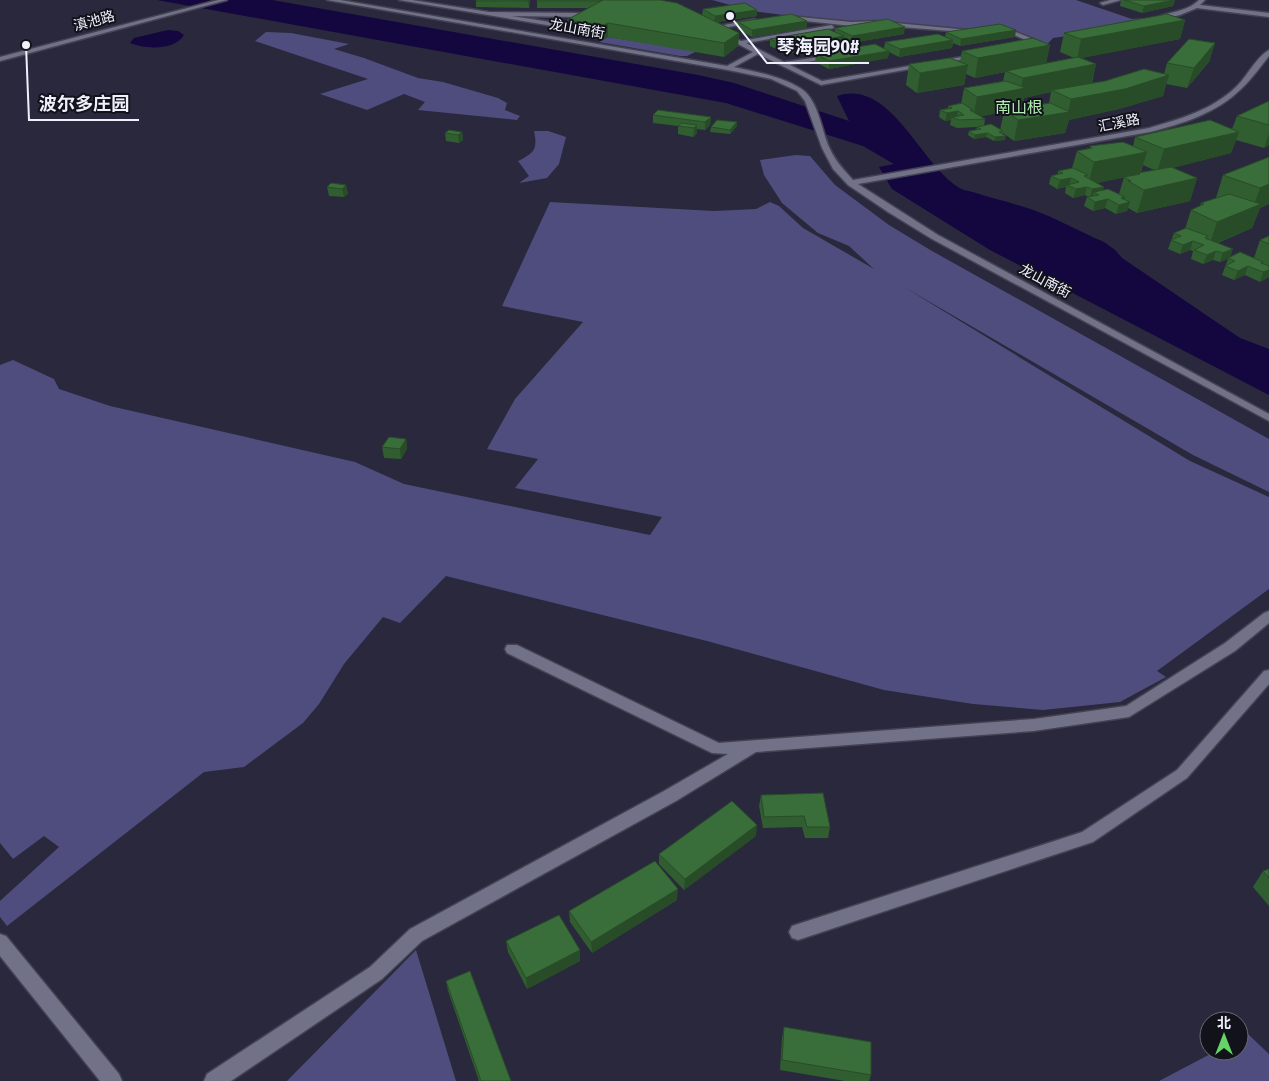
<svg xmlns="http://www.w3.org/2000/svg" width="1269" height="1081" font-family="'Fira Sans Condensed','Noto Sans SC',sans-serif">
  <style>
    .green { fill: #4f4d7d }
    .water { fill: #14063e }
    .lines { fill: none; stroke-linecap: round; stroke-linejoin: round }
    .minor-casing { stroke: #434252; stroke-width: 3 }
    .minor { fill: #717188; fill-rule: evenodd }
    .wall { fill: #315e31; fill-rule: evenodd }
    .shaded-wall { fill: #284c28 }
    .building { fill: #396d39; stroke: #284c28 }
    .labels { text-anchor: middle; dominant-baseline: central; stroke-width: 4; stroke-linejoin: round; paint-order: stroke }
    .far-street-label { font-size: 14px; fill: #f0f0fd; stroke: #12121b }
    .far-quarter-label { font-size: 16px; fill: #b2ecb0; stroke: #12121b }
    .leader { fill: none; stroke: #f0f0fd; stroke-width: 2 }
    .callout-dot { fill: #f0f0fd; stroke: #12121b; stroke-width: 2 }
    .callout-label { font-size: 18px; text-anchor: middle; font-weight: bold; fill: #f0f0fd; stroke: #12121b; stroke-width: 4; stroke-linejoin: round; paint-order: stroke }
  </style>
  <rect width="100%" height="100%" fill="#29283c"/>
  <!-- green -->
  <path class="green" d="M712,0h364l56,19 12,-1 15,5 -106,15 -9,10 1,-3 -4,-4 -37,-15 -27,4 -101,-9h-27l-58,-5 -39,-5z
    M266,32l25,1 58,11 -15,5 30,9 54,20 25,4 55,16 9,5 -2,7 15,6 -3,4 -99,-10 7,-8 -21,-8 -37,16 -47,-16 48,-15 -113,-38z
    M608,37l89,14 -10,5h-7l-81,-14z
    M534,131h14l18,6 -7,27 -12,14 -28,5 10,-7 -11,-15c16,-8 20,-12 16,-30z
    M796,155l14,1 25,29 54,40 43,26 337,188v53l-76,-37 -289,-168 286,174 79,36v92l-112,82 9,6 -46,25 -77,8 -70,-6 -89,-14 -177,-49 -261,-65 -46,47 -17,-6 -39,47 -25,40 -16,19 -59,44 -40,5 -197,154 -7,-9v-16l59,-54 -15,-11 -31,23 -13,-16v-478l13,-5 41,19 5,10 51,17 245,56 49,22 246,51 12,-18 -147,-29 23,-29 -51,-10 28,-50 68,-77 -81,-16 48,-104 164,9 42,-2 14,-7 9,4 24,22 71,41 -25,-23 -31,-13 -36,-30 -18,-28 -4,-15z
    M416,950l40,131h-169z
    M1248,1034l21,20v27h-110l57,-30h23v-12z"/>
  <!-- water -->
  <path class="water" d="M157,0h115l426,75 36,8 115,38 -12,-25c53,-18 83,67 121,91 4,3 12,4 18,6 16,5 32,9 48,14 27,8 54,24 80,35l11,8 7,8 118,80 29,11v46l-279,-145 -98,-61 -13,-22 15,-3 -31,-18 -137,-43z
    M168,30l10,1 6,4c-10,16 -39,14 -54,8l4,-5z"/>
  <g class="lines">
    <defs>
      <path id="minor" d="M218,0h9l-227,61v-4z
        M327,0h13l387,66 26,-14 -32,-17v-2h4l16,8 91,-16 2,3 -88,15 38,19 49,-7v2l-2,1 -41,7 32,16 157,-27 -2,3 -156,28 -63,-31 -24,13c22,5 46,9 66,21 19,11 21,43 30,61 6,13 14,21 23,31l296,-52c31,-9 63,-18 87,-41 11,-10 20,-30 33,-37v6c-9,11 -17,23 -28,33 -24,24 -59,35 -91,43l-292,52 80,51 331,179v7l-337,-182 -44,-27 -40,-27 -15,-16 -11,-21 -17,-47 -8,-10 -26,-12 -43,-9z
        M399,0h13l77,12 97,1 3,2 -25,13zM512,16l66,1 -15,7z
        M1110,0h11l-18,5 -3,-2z
        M1199,0h6l-5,5 69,8v4l-72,-9 -17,7 -24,6 -3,-2c15,-8 33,-6 46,-19z
        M789,16l63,6 23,-1 104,10 -3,2 -101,-8 -23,1 -65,-7z
        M755,19l2,3 -45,8 -3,-2z
        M1001,26l37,15 1,1 -8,5h-4v-2l4,-3 -32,-13z
        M1269,611v12l-34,28 -106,66 -95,14 -278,21 -80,49 -254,140 -40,38 -151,102h-27l3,-7 163,-107 40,-38 254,-138 64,-37 -16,-1 -205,-100 -2,-4 2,-4h10l202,98 315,-24 92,-13 99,-63 39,-30z
        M1269,670v14l-82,94 -94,64 -295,98 -6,-2 -3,-6 3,-6 6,-2 284,-92 95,-62 87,-99z
        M0,934l6,2 113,138 3,7h-22l-100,-125z"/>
    </defs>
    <!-- minor casing -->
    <use href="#minor" class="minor-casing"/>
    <!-- minor -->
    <use href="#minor" class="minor"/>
  </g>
  <!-- wall -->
  <path class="wall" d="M476,0h54l-1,8 -53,-1z
    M660,0l42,15 1,-6 54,1v6l-40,6 22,11 -1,13 -14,11 -116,-20 -4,2 -37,-6v-13l21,-12h-51v-7z
    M1121,0h54l-2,6 -31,7 -22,-7z
    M1185,20l-5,19 -99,19 15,6 -4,19 72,-9 3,-11 48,-20 -6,19 -22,26 -21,-4 -3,12 -44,13 -50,11 -4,13 -51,8 -11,-8 2,7 -11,1 -8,-4 -12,2 -6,-4 1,-4 7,-1 1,-3 -20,1 -7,-3 1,-5 -6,1 -6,-4 1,-7 8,-2v-2l13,-2 3,-16 39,-7 2,-9 -30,6 -9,-4 -2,11 -47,8 -11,-8 3,-21 51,-2 2,-11 88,-6 -4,18 28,-5 -14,-6 4,-19zM1051,92l-2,11 -27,4 2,-9zM1004,112l-4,18 -16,-4 1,-7 -4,-3z
    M738,22l69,6 -55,9 -15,-8z
    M835,28l69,6 -53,9 -7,-3v3l-59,11 -15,-8v-7l65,-7z
    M946,32l69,5 -55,9 -7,-3 -1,5 -53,9 -10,-5 -1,6 -59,11 -14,-7 1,-8 68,-6 1,-6 60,-5z
    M1269,101v44l-5,3 -28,-8 -5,13 -59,15 25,10 -7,23 -53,12 -9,-5 -1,3 -11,3 -11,-6 -12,3 -9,-5 3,-9h1l-3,-2 -12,3 -8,-5 1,-6 -9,2 -8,-5 2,-8 7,-2v-3l14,-3 5,-17 13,-3v-2h43l2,-9 97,-8 5,-13zM1143,165l11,5 -13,2zM1124,177l-5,17 -15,-4 -7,-7z
    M653,115l58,2 -1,8 -5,5 -8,-1v4l-4,4 -15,-3v-8l-25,-3z
    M737,126l-7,8 -20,-2 1,-5z
    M462,132l1,8 -4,3 -13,-2 -1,-8z
    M1269,157v47l-9,4 -8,20 -34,15 12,14 24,1 6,-18 9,-4v41l-9,5 -15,-7 -11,5 -12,-5 6,-16 -8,3 -7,-2 -10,4 -12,-5 2,-8 -3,-1 -10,4 -12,-5 6,-16 11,-4 6,-19 9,-4 1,-3 15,-5 7,-23z
    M346,185l2,9 -4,3 -15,-1 -2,-9z
    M406,439l1,10 -6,10 -17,-1 -2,-11z
    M761,795l69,32 -2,11h-23l-3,-11 -39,1 -4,-22z
    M756,836l-72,54 -25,-26v-10z
    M1269,869v37l-16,-19 10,-16z
    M677,900l-85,53 -22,-31 -1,-11z
    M506,941l74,9v11l-53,28 -19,-37z
    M446,981l65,100h-32l-31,-90z
    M784,1027l87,48 -2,6h-24l-65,-11 2,-32z"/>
  <!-- shaded-wall -->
  <path class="shaded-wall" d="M528,0h2l-1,8 -1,-7z
    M1175,0l-2,6 -31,7 2,-7z
    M757,10v6l-43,6 1,-6z
    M1185,20l-5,19 -103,20 4,-20z
    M807,21v7l-55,9v-7z
    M608,23v14l-4,2v-14z
    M905,27l-1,7 -53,9 1,-7z
    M1016,30l-1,7 -55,9 1,-7z
    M739,33l-1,13 -14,11v-14z
    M844,36v7l-59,11 1,-8z
    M953,40l-1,8 -53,9 1,-8z
    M1215,43l-6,19 -22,26 7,-20z
    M1050,45l-4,19 -40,7 -1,1 -30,6 3,-20z
    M889,51l-1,7 -59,11v-8z
    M1096,64l-5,20 -39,6 -1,2 -27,6 -3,11 -16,1 -1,2 -31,6 4,-21 44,-8 2,-11z
    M968,65l-4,20 -47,8 3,-20z
    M1169,75l-6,21 -44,13 -50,11 -4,13 -51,8 4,-21 50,-8 3,-13z
    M958,111l-2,8 -4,-2 -1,3 -6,1 2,-8z
    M711,117l-1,8 -5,5v-8z
    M737,122v4l-7,8v-4z
    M697,125v8l-4,4 1,-9z
    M462,132l1,8 -4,3 -1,-8z
    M1239,132l-8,21 -74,19 7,-23z
    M987,133l-1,4 -12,2 1,-4z
    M1269,133v12l-5,3z
    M1006,136l-1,4 -11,1 1,-4z
    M1147,152l-7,22 -2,-1 -1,2 -49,10 6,-23z
    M1071,178l-2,8 -2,-1 -1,2 -9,2 3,-9z
    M1197,178l-7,23 -53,12 7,-23z
    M1269,184v20l-9,4 -8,20 -43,18 8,-24 36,-14 7,-20z
    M346,185l2,9 -4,3 -2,-8z
    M1087,187l-2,8 -12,3 3,-9z
    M1104,187l-2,8 -8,-3 -2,5 -2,1 2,-9z
    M1125,197l-2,7 7,-2 -3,9 -11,3 5,-16z
    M1108,199l-3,9 -12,3 2,-9z
    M1193,241l-3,9 -10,4 3,-9z
    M1233,249l-3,9h-2v1l-8,3 3,-9z
    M1216,251l-3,9 -10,4 4,-9z
    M1248,266l-3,9 -11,5 4,-9z
    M1269,270v7l-9,5 3,-10z
    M406,439l1,10 -6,10 -1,-10z
    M757,825l-1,11 -72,54 1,-11z
    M678,889l-1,11 -85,53 -1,-11z
    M580,950v11l-53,28 -1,-11z"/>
  <!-- building -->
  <path class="building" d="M476,0h52v1h-52z
    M537,0h66l-3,1h-63z
    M603,0h57l17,3 62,30 -15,10 -116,-20 -4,2 -37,-5z
    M1124,0h50l-30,6z
    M745,3l12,7 -42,6 -12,-7z
    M792,14l15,7 -55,9 -14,-8z
    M1167,14l18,6 -104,19 -17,-6z
    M888,19l17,8 -53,9 -17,-8z
    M1000,24l16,6 -55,9 -15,-7z
    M828,29l16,7 -58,10 -16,-7z
    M938,34l15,6 -53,9 -15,-7z
    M1033,38l17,7 -72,13 -16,-7z
    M1189,39l26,4 -21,25 -27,-5z
    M875,44l14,7 -60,10 -13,-7z
    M1078,57l18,7 -73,14 -17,-7z
    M950,58l18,7 -48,8 -11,-9z
    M1144,69l25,6 -44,14 -54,10 -19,-9 53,-9z
    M1006,81l20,7 -49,9 -13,-9z
    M1269,101v24l-32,-9z
    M962,103l11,7h-3l15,9 -26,1 -7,-3 12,-2 -6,-4 -11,2 -7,-3 12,-2 -4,-2z
    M1050,103l20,9 -52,8 -13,-10z
    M658,110l53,7 -6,5 -52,-7z
    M717,120l20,2 -7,8 -19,-3z
    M1210,120l29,12 -75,17 -29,-12z
    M682,123l15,2 -3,3 -16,-2z
    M991,124l12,7 -4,1 7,4 -11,1 -8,-4 -12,2 -6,-4 12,-2 -4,-2z
    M449,130l13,2 -4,3 -13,-2z
    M1123,142l24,10 -53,10 -17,-11 15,-3 -2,-2z
    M1269,157v27l-9,4 -37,-13z
    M1171,167l26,11 -53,12 -16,-9h3l-7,-4 16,-3 -2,-1z
    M1073,168l15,7 -4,1 20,11 -12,2 -5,-2 -11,2 -9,-4 12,-3 -8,-4 -11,2 -9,-4 12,-3 -5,-2z
    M331,183l15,2 -4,4 -15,-2z
    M1108,189l17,8 -4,1 9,4 -11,3 -11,-6 -13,3 -8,-5 12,-2 -5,-3z
    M1229,194l32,10 -44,18 -26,-12 13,-6 -3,-1z
    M1186,228l22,8 -3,2 28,11 -10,4 -7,-2 -9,4 -13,-5 10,-5 -11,-4 -10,4 -12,-5 10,-4 -7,-3z
    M1269,236v8l-9,-4z
    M1240,252l23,10 -2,1 8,3v4l-6,2 -15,-6 -10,5 -13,-5 10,-5 -7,-3z
    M389,437l17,2 -6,10 -18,-2z
    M823,793l7,34h-23l-3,-11 -40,1 -3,-22z
    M732,801l25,24 -72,54 -26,-25z
    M655,861l23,28 -87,53 -22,-31z
    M1269,869v9l-6,-7z
    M559,915l21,35 -54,28 -20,-37z
    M470,971l41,110h-30l-35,-100z
    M784,1027l87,15v33l-89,-15z"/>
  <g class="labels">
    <!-- far-street labels -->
    <g class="far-street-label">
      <text transform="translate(94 21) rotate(-15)">滇池路</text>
      <text transform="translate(577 29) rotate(10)">龙山南街</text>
      <text transform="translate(1119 123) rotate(-11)">汇溪路</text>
      <text transform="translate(1045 281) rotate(28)">龙山南街</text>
    </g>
    <!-- far-quarter labels -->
    <g class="far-quarter-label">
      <text x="1019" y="107">南山根</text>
    </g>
  </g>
  <!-- callouts -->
  <path class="leader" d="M730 16L767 63H869M26 45L29 120H139"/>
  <g class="callout-dot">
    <circle cx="730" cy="16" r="5"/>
    <circle cx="26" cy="45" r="5"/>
  </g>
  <g class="callout-label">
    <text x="818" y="53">琴海园90#</text>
    <text x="84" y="110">波尔多庄园</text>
  </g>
  <!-- north arrow -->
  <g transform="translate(1224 1036)"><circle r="24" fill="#12121b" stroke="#6b6b75"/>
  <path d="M0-4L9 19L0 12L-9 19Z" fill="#65d467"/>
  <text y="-8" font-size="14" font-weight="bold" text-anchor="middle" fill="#f0f0fd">北</text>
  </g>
</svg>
